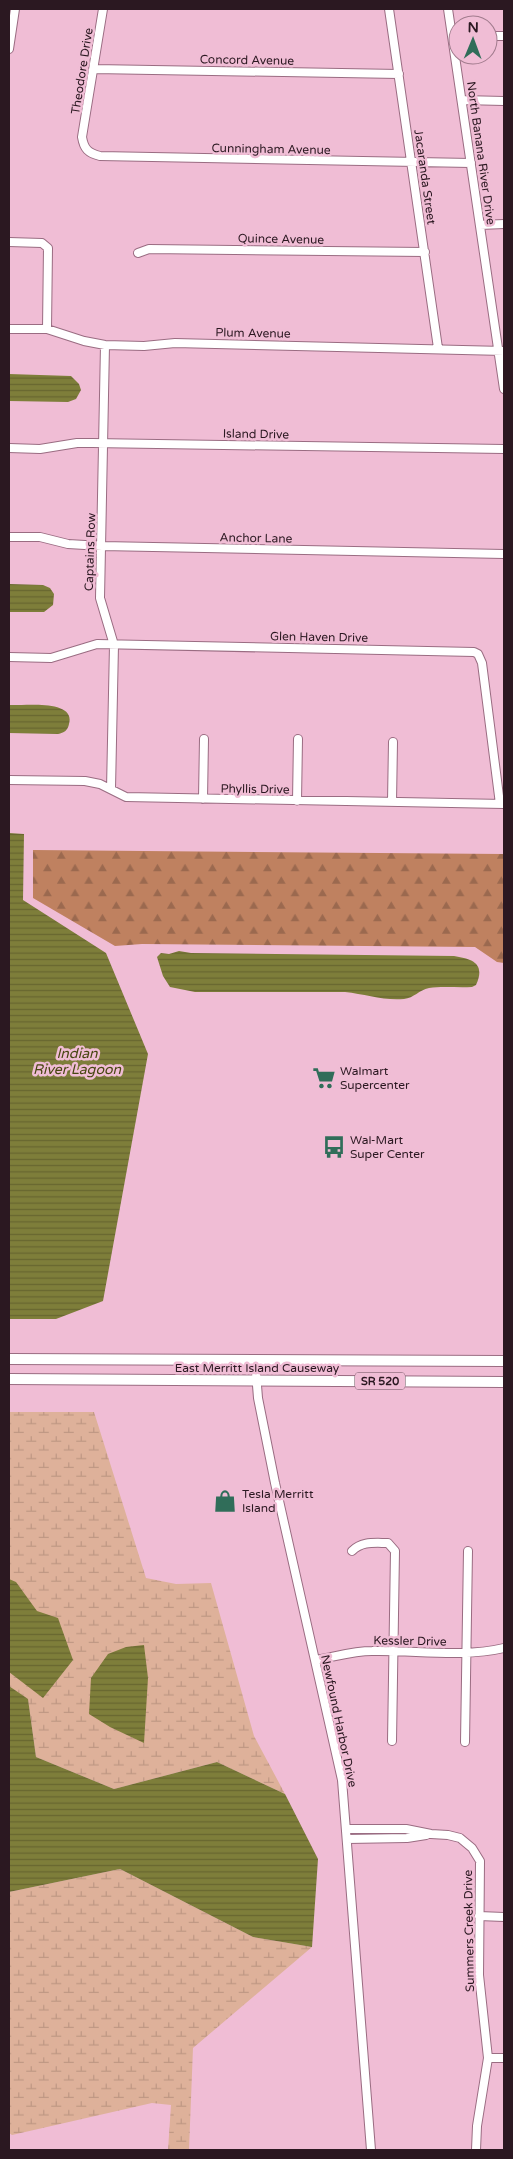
<svg xmlns="http://www.w3.org/2000/svg" width="513" height="2159" font-family="'Varela Round',sans-serif">
  <style>
    .forest { fill: url(#forest-firs) }
    .wetland { fill: url(#wetland-marsh) }
    .water { fill: url(#water-rules) }
    .lines { fill: none; stroke-linecap: round; stroke-linejoin: round }
    .minor-casing { stroke: #9a6c82; stroke-width: 10 }
    .major-casing { stroke: #9a6c82; stroke-width: 12 }
    .minor { stroke: #fff; stroke-width: 8 }
    .major { stroke: #fff; stroke-width: 10 }
    .labels { text-anchor: middle; dominant-baseline: central; stroke-width: 5; stroke-linejoin: round; paint-order: stroke }
    .shield { fill: #f0bdd5; stroke: #664a57; stroke-width: 1 }
    .shield-label { font-size: 11px; font-weight: bold; fill: #2b1821 }
    .street-label { font-size: 12px; fill: #2b1821; stroke: #f0bdd5 }
    .poi-label { font-size: 12px; fill: #2b1821; stroke: #f0bdd5; text-anchor: start }
    .water-label { font-size: 14px; font-style: italic; fill: #474611; stroke: #f0bdd5 }
  </style>
  <defs>
    <pattern id="forest-firs" width="22" height="20" patternUnits="userSpaceOnUse" patternTransform="scale(1.25)"><rect width="22" height="20" fill="#bf8160"/><path d="M5 1l3.5 6h-7zM16 11l3.5 6h-7z" fill="#9b694f"/></pattern>
    <pattern id="wetland-marsh" width="20" height="14" patternUnits="userSpaceOnUse" patternTransform="scale(1.25)"><rect width="20" height="14" fill="#deb19a"/><path d="M1 5h8M5 5V1M11 12h8M15 12V8" fill="none" stroke="#bf9884"/></pattern>
    <pattern id="water-rules" width="6" height="5" patternUnits="userSpaceOnUse" patternTransform="scale(1.25)"><rect width="6" height="5" fill="#7e7e3a"/><path d="M0 2.5h6" fill="none" stroke="#676630"/></pattern>
  </defs>
  <rect width="100%" height="100%" fill="#f0bdd5"/>
  <!-- forest -->
  <path class="forest" d="M33,850l471,4v109l-7,-1 -22,-15 -333,-3 -27,2 -82,-48z"/>
  <!-- wetland -->
  <path class="wetland" d="M9,1412h85l52,166 30,6 35,-1 43,153 31,58 -68,-32 -103,27 -78,-32 -8,-57 -19,-14z
    M120,1869l133,68 59,10 -119,101 -4,102h-21l3,-45 -19,-2 -140,32 -3,-2v-145c2,-4 0,-83 0,-96z"/>
  <!-- water -->
  <path class="water" d="M9,374l62,2 8,8 2,6 -5,9 -8,3 -59,-1z
    M9,584l34,1 7,3 4,6 -1,11 -9,7h-35z
    M9,705c15,1 67,-6 60,19 -1,6 -5,9 -11,10l-49,-1z
    M9,833l15,1 -1,66 83,53 42,101 -45,247 -47,18h-47z
    M179,951l12,2 263,3c18,3 32,7 22,29l-4,2c-14,1 -29,-1 -43,1 -10,2 -15,10 -25,11 -20,2 -39,-5 -59,-7h-150l-25,-5 -7,-11 -6,-19 4,-4 8,1z
    M9,1579l7,3 21,29 21,7 15,42 -30,38 -34,-26z
    M144,1645l4,33 -4,65 -34,-16 -21,-13 2,-36 17,-24 18,-7z
    M9,1686l19,13 8,58 78,32 103,-27 68,32 33,65 -6,88 -59,-10 -133,-68 -111,23z"/>
  <g class="lines">
    <defs>
      <path id="minor" d="M103,9l-21,128c2,12 6,16 18,19l371,7
        M389,9l49,339
        M448,9l56,380
        M488,36h16
        M9,49l6,-40
        M94,69l305,5
        M462,100l42,1
        M480,225l24,-1
        M9,242l33,1 6,5 -1,81
        M138,253l11,-4 276,3
        M9,329h38l37,12 21,4 39,1 31,-3 329,8
        M105,345l-5,253 14,47 -3,144
        M9,448l31,1 37,-6h15l412,6
        M9,537h31l28,7 34,2 402,8
        M9,657l42,1 46,-14 377,8 4,2 4,9 18,141
        M9,780l76,1 15,3 26,13 378,7
        M203,799l1,-60
        M297,801l1,-62
        M392,802l1,-60
        M255,1360l3,38 17,85 67,297 29,370
        M352,1551c10,-10 22,-8 36,-8l7,8 -3,190
        M315,1660c19,-3 38,-9 57,-9 44,-1 89,7 132,-3
        M465,1742l3,-191
        M347,1829h59l25,5 17,1 12,3 12,10 8,13 -1,114 9,83 -11,68 -1,24
        M347,1839l60,-1 19,-3
        M479,1916l25,1
        M488,2058h16"/>
      <path id="major" d="M9,1359l495,2
        M9,1379l495,3"/>
    </defs>
    <!-- minor casing -->
    <use href="#minor" class="minor-casing"/>
    <!-- major casing -->
    <use href="#major" class="major-casing"/>
    <!-- minor -->
    <use href="#minor" class="minor"/>
    <!-- major -->
    <use href="#major" class="major"/>
  </g>
  <!-- icons -->
  <defs>
    <symbol id="supermarket-bare" viewBox="-9 -9 18 18"><path d="M-6-5.5h2.5l.6 2H6L4.5 2H-2.5L-4.4-4H-6ZM-1.5 3.2a1.3 1.3 0 1 0 .1 0ZM3 3.2a1.3 1.3 0 1 0 .1 0Z" fill="#306d59" stroke="#f0bdd5" stroke-width="2.5" paint-order="stroke"/></symbol>
    <symbol id="bus-bare" viewBox="-9 -9 18 18"><path d="M-5-6H5V4H4V6H2V4H-2V6H-4V4H-5ZM-3.5-4V0h7V-4ZM-3.5 1.2v1.5H-2V1.2ZM2 1.2v1.5H3.5V1.2Z" fill="#306d59" stroke="#f0bdd5" stroke-width="2.5" paint-order="stroke"/></symbol>
    <symbol id="shop-bare" viewBox="-9 -9 18 18"><path d="M-5-2.5h2.3a2.7 3.5 0 0 1 5.4 0H5L5.5 6h-11ZM-1.5-2.5h3a1.5 2.3 0 0 0-3 0Z" fill="#306d59" stroke="#f0bdd5" stroke-width="2.5" paint-order="stroke"/></symbol>
  </defs>
  <g fill-rule="evenodd">
    <use href="#supermarket-bare" x="308" y="1062" width="32" height="32"/>
    <use href="#bus-bare" x="318" y="1131" width="32" height="32"/>
    <use href="#shop-bare" x="209" y="1485" width="32" height="32"/>
  </g>
  <g class="labels">
    <!-- shield labels -->
    <rect class="shield" x="355" y="1372.5" width="50" height="17" rx="4"/>
    <g class="shield-label">
      <text x="380" y="1381">SR 520</text>
    </g>
    <!-- street labels -->
    <g class="street-label">
      <text transform="translate(247 60) rotate(1)">Concord Avenue</text>
      <text transform="translate(82 71) rotate(-81)">Theodore Drive</text>
      <text transform="translate(271 149) rotate(1)">Cunningham Avenue</text>
      <text transform="translate(481 153) rotate(82)">North Banana River Drive</text>
      <text transform="translate(425 177) rotate(82)">Jacaranda Street</text>
      <text transform="translate(281 239) rotate(1)">Quince Avenue</text>
      <text transform="translate(253 333) rotate(1)">Plum Avenue</text>
      <text transform="translate(256 434) rotate(1)">Island Drive</text>
      <text transform="translate(256 538) rotate(1)">Anchor Lane</text>
      <text transform="translate(90 552) rotate(-88)">Captains Row</text>
      <text transform="translate(319 637) rotate(1)">Glen Haven Drive</text>
      <text transform="translate(255 789) rotate(1)">Phyllis Drive</text>
      <text x="257" y="1368">East Merritt Island Causeway</text>
      <text transform="translate(410 1641) rotate(1)">Kessler Drive</text>
      <text transform="translate(339 1721) rotate(78)">Newfound Harbor Drive</text>
      <text transform="translate(469 1931) rotate(-91)">Summers Creek Drive</text>
    </g>
    <!-- poi labels -->
    <g class="poi-label">
      <text x="340" y="1071">Walmart<tspan x="340" dy="14">Supercenter</tspan></text>
      <text x="350" y="1140">Wal-Mart<tspan x="350" dy="14">Super Center</tspan></text>
      <text x="242" y="1494">Tesla Merritt<tspan x="242" dy="14">Island</tspan></text>
    </g>
    <!-- water labels -->
    <g class="water-label">
      <text x="77" y="1053">Indian<tspan x="77" dy="16">River Lagoon</tspan></text>
    </g>
  </g>
  <!-- border -->
  <rect width="513" height="2159" fill="none" stroke="#2b1821" stroke-width="20"/>
  <!-- north arrow -->
  <g transform="translate(473 40) rotate(1)"><circle r="24" fill="#f0bdd5" stroke="#a17b8d"/>
  <path d="M0-4L9 19L0 12L-9 19Z" fill="#306d59"/>
  <text y="-8" font-size="14" font-weight="bold" text-anchor="middle" fill="#2b1821">N</text>
  </g>
</svg>
